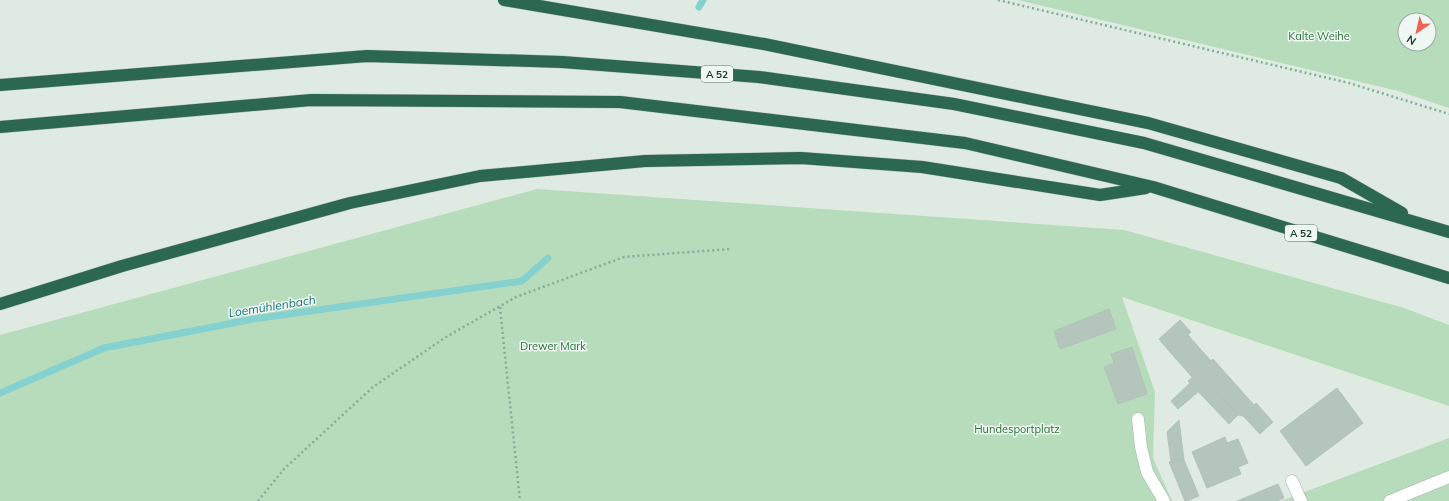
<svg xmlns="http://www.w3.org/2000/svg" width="1449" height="501" font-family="Mulish,sans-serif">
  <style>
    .green { fill: #b7dcbb; fill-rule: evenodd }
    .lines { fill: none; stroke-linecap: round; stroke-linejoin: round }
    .stream { stroke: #85d1d0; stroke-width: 7 }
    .building { fill: #b4c5bc; stroke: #b1c4b9 }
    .service-casing { stroke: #a2b2a9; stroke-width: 13 }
    .motorway-casing { stroke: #bcc4c1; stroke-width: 13 }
    .path { stroke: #7eaf98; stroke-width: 2.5; stroke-dasharray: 2 3; stroke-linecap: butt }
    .service { stroke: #fff; stroke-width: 12 }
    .motorway { stroke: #2b6751; stroke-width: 12 }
    .labels { text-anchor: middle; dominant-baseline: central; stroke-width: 3; stroke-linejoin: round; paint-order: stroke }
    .shield { fill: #eff7f2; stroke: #5e736a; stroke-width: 1 }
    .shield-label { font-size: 10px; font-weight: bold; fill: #203a2f }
    .park-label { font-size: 11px; fill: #297239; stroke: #eff7f2 }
    .water-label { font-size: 12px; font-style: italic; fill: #197777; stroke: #eff7f2 }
  </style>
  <rect width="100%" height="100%" fill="#dfeae3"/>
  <!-- green -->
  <path class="green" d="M1018,0h431v108l-51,-17zM1405,20h24v24h-24z
    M537,189l587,41 280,78 45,17v81l-327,-109 33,95 -2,66 19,43h-1172v-166z
    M1449,438v63h-168l18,-7z"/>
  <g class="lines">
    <!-- stream -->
    <path class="stream" d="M699,7l4,-7
      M0,393l104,-45 150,-29 268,-38 26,-23"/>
  </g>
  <!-- building -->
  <path class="building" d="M1109,309l7,20 -56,20 -6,-18z
    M1180,320l11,12 -22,19 -10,-12z
    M1188,335l23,26 -19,16 -23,-26z
    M1132,347l15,47 -29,10 -14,-37 10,-4 -3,-9z
    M1213,359l41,46 -11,11 -5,-1 -39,-43z
    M1199,372l39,43 -9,9 -41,-43z
    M1190,383l8,9 -20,17 -7,-8z
    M1337,388l26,35 -57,43 -26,-35z
    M1256,403l17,19 -13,12 -17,-18z
    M1179,420l5,40 -13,2 -4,-30z
    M1225,437l2,6 11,-4 10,24 -10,4 3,7 -34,14 -15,-36z
    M1184,460l15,36 -12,5h-2l-16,-39z
    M1278,484l6,14 -7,3h-40z"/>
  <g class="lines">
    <defs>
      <path id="service" d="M1138,419l3,28 6,25 17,29
        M1292,481l9,20
        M1390,501l59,-24"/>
      <path id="motorway" d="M504,0l260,44 384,79 193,55 61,35
        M0,85l367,-29 195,6 197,15 195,27 190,39 305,89
        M0,127l311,-27 309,2 345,41 188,44 296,91
        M0,304l122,-38 228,-63 130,-27 165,-15 156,-3 121,9 178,28 46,-7"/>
    </defs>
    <!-- service casing -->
    <use href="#service" class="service-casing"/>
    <!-- motorway casing -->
    <use href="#motorway" class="motorway-casing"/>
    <!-- path -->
    <path class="path" d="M998,0l351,83 100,31
      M500,307l20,194
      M258,501l26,-32 89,-82 73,-50 70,-40 108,-40 106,-8"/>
    <!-- service -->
    <use href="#service" class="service"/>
    <!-- motorway -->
    <use href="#motorway" class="motorway"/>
  </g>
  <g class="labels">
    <!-- shield labels -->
    <g class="shield">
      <rect x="701" y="66" width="32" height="16" rx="3"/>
      <rect x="1285" y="225" width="32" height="16" rx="3"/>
    </g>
    <g class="shield-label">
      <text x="717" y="74">A 52</text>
      <text x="1301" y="233">A 52</text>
    </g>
    <!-- park labels -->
    <g class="park-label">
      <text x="1319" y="36">Kalte Weihe</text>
      <text x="553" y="346">Drewer Mark</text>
      <text x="1017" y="429">Hundesportplatz</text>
    </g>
    <!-- water labels -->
    <g class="water-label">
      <text transform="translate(272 306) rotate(-9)">Loemühlenbach</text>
    </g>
  </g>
  <!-- north arrow -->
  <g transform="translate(1417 32) rotate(214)"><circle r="19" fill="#eff7f2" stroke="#9caba4"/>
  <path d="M0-3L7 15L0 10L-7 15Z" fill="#f46053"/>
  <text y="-6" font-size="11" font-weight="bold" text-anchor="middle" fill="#203a2f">N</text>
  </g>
</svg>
